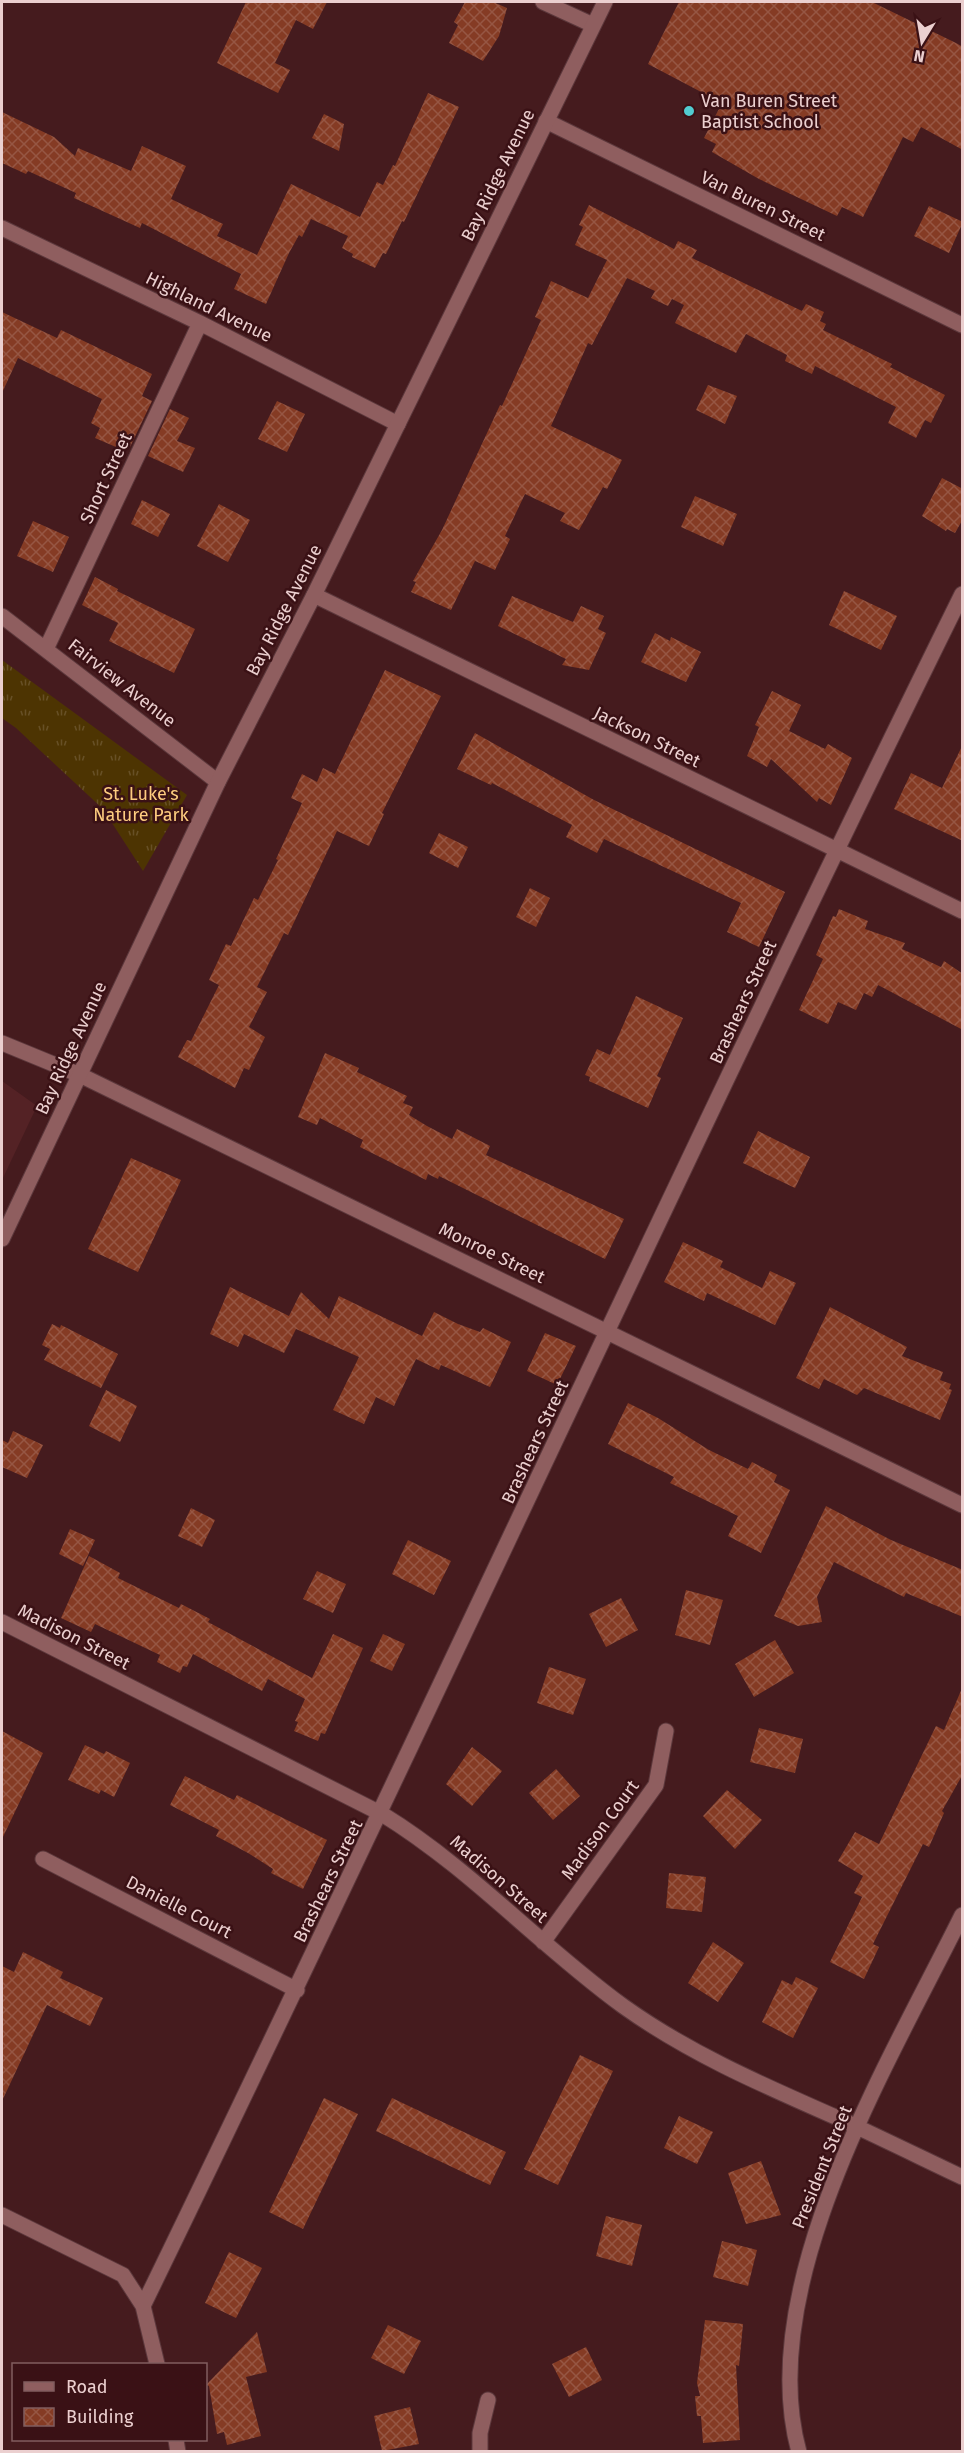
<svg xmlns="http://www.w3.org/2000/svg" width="964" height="2453" font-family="'Fira Sans',sans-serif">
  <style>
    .built { fill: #542225 }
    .grass { fill: url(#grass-tufts) }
    .building { fill: url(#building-cross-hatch) }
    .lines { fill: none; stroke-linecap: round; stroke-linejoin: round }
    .minor-casing { stroke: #5c383c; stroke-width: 17 }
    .secondary-casing { stroke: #5c383c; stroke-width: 17 }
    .minor { stroke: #8f5e5f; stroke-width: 15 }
    .secondary { stroke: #8f5e5f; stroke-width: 15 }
    .poi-dot { fill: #52ccd0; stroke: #3a1115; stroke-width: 2 }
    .labels { text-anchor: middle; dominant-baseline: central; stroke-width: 5; stroke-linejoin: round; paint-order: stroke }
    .poi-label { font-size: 18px; fill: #ebcfcf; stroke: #3a1115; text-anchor: start }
    .street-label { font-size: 18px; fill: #ebcfcf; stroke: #3a1115 }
    .park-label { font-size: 18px; fill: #fdcc7f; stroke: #3a1115 }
  </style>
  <defs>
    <pattern id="grass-tufts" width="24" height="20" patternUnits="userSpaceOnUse" patternTransform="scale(1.5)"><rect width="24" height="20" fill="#4d3402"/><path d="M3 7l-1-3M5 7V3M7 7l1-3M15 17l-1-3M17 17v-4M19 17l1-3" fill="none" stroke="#675026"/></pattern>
    <pattern id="building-cross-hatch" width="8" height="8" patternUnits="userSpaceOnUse" patternTransform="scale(1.5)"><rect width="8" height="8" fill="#853b24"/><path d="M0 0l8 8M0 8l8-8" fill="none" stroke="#965643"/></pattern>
  </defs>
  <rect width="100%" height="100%" fill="#451b1e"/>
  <!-- built -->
  <path class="built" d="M2,1081l35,25 -35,74z"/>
  <!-- grass -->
  <path class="grass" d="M2,660l185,135 -44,76 -40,-62 -87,-81 -14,-10z"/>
  <!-- building -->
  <path class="building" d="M246,2h81l-14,27 -17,-9 -21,43 15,7 -12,23 -61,-30z
    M465,2h28l14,6 -8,28 -16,25 -34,-18 9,-18 -4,-3z
    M679,2h193l84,41 7,4v103l-42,-23 -8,15 -10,-5 -40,80 -21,-10 -5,9 -78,-37 -47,-27 4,-8 -12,-6 18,-35 -74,-39z
    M428,93l31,14 -55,115 -2,-1 -16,33 -3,-1 -8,15 -23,-11 1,-3 -11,-6 6,-12 -37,-17 -9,18 -3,-2 -10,18 -23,51 -32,-15 7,-15 -99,-51 -2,5 -66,-30 2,-5 -48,-22 -2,3 -24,-11v-51l52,25 21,19 3,-8 53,23 11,-25 44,20 -15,33 52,25 -6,12 40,19 34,-71 69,33 17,-35 6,3 10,-20 2,1z
    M324,114l20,10 -5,27 -27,-13z
    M589,205l85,44 4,-8 19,9 -5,8 110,53 4,-7 18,8 -4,9 6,3 -3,6 69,34 -2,3 55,28 -14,28 -6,-3 -9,18 -28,-15 8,-16 -81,-41 -3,8 -27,-13 2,-6 -41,-21 -10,19 -61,-30 9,-18 -12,-6 -4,7 -17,-8 4,-7 -28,-13 -35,67 -4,-2 -37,83 71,34 -15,29 -4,-2 -24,43 -19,-9 5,-8 -40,-19 -20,42 5,3 -15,31 -20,-9 -24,49 -40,-18 5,-10 -3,-1 29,-51 58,-125 2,1 39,-86 -6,-3 16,-36 37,17 19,-38 -32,-15 8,-18 -4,-2z
    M929,206l34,16 -14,31 -35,-17z
    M2,312l55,26 4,-8 91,44 -10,22 10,5 -22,46 -12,-5 -2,5 -21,-9 5,-10 -9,-5 11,-24 -84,-41 -16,35z
    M708,385l29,11 -12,28 -29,-14z
    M277,401l28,13 -18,38 -29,-13z
    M170,409l19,9 -12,23 18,7 -12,24 -35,-16z
    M942,478l21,11v30l-8,14 -8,-4 -1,2 -24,-15z
    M695,496l42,18 -14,32 -42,-19z
    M142,500l28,14 -12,23 -27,-13z
    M219,504l31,16 -22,42 -31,-16z
    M33,521l36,16 -16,35 -36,-16z
    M95,577l23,12 -1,2 78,38 -21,44 -65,-32 9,-18 -36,-18z
    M844,591l53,25 -16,34 -52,-25z
    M512,596l61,26 8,-16 23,10 -6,13 8,4 -17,37 -27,-5 4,-6 -68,-33z
    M655,633l15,8 1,-4 30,15 -15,30 -45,-20z
    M385,670l56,26 -59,117 2,1 -15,32 -32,-15 -49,104 -4,-2 -27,54 10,5 -18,35 16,10 -16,33 -5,-2 -9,20 -57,-31 9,-17 4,1 28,-56 -10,-5 17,-36 5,2 23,-48 4,2 20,-40 -2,-1 26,-56 -11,-5 11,-24 15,8 6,-14 12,6z
    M772,691l29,14 -12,26 36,18 3,-5 24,14 -21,47 -12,-7 -2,4 -46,-43 -4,8 -20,-11 12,-29 -4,-2z
    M475,733l119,67 191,92 -26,55 -32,-15 14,-29 -137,-64 -7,14 -31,-16 6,-12 -80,-42 -1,2 -34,-16z
    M963,744v97l-69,-32 17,-36 31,15z
    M439,833l29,14 -10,21 -29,-15z
    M530,888l20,10 -14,29 -20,-10z
    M839,909l29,12 -3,8 40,14 -3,6 39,18 3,-6 19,13v56l-85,-45 -6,12 -8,-4 -8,17 -18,-8 -10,22 -29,-14 24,-51 -7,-4 17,-39 3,1z
    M636,996l47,22 -26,58 4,2 -13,30 -59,-27 1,-4 -5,-2 12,-26 13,6z
    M325,1053l34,15 -2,4 50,24 -4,7 10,4 -4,8 18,11 25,13 5,-10 33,17 -4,9 138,64 -19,40 -166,-83 -1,3 -10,-5 -2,6 -66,-33 3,-7 -43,-22 -3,7 -19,-8z
    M758,1131l52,26 -15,31 -52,-25z
    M131,1158l50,22 -43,92 -50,-23z
    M683,1242l40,19 -3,6 42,21 8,-17 26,12 -21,42 -68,-32 -3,8 -40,-19z
    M230,1287l59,29 12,-24 28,27 10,-23 83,40 12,-24 24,12 22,8 3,-4 28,14 -21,45 -49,-22 -2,5 -23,-11 -22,47 -18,-9 -12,27 -31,-14 26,-53 -63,-28 -12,24 -40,-19 -6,13 -28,-13z
    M830,1307l77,40 -5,9 41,16 -3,8 11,4 -2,5 3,1 -12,30 -76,-32 -7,7 -33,-16 -5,10 -23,-11z
    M52,1324l8,4 1,-3 57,29 -17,34 -57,-28 6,-11 -8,-4z
    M545,1333l31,13 -19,39 -30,-14z
    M106,1390l31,16 -17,36 -31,-16z
    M628,1403l30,15 51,32 39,19 4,-7 25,13 -3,7 16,8 -29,63 -33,-17 10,-20 -68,-33 4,-6 -66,-33z
    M13,1431l30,14 -16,33 -25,-11v-27l6,3z
    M826,1506l65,34 72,30v47l-57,-24 -2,4 -70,-35 -17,35 5,25 -24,4 -24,-10z
    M191,1508l24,12 -13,27 -24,-11z
    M70,1529l25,11 -12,26 -24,-12z
    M408,1540l43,21 -17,34 -42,-21z
    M89,1556l31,17 -2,5 61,30 2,-4 29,15 -2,3 104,56 21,-44 30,14 -38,86 -4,-1 -3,8 -24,-10 4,-9 -3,-1 10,-22 -37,-20 -6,12 -69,-37 -6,13 -4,-1 -3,7 -23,-11 3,-7 -65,-31 -4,8 -30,-14z
    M317,1571l29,13 -13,29 -30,-14z
    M686,1590l37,10 -13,45 -35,-10z
    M621,1598l17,32 -32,17 -17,-33z
    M383,1634l22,10 -13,27 -22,-10z
    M775,1640l19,33 -40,24 -19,-33z
    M549,1667l37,12 -13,36 -36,-12z
    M963,1686v88l-21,37 2,2 -15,34 -6,-3 -50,100 6,3 -15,32 -34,-17 32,-65 -8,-4 9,-17 -25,-15 17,-29 24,12 57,-118 8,4z
    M759,1728l44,11 -8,34 -45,-11z
    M2,1731l41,22 -41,86z
    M85,1745l19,9 2,-3 24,12 -16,34 -13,-7 -2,4 -31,-14z
    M472,1747l30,24 -30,35 -26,-22z
    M556,1769l24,27 -27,24 -24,-27z
    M185,1776l49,24 3,-5 90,45 -24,49 -32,-16 2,-4 -25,-16 -32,-17 3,-6 -49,-25z
    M727,1790l35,30 -27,29 -32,-33z
    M669,1873l37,4 -4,35 -36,-4z
    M713,1942l31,21 -26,39 -30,-19z
    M23,1952l40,20 -3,6 43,20 -13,28 -43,-21 -45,96v-135l12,6z
    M796,1977l22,11 -25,50 -31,-16 20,-42 10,5z
    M580,2055l33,16 -55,114 -34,-16z
    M324,2098l34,16 -55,115 -34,-17z
    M392,2098l114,54 -16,33 -114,-54z
    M679,2116l34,16 -16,32 -33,-16z
    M761,2161l20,54 -35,9 -18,-51z
    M606,2216l36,9 -10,41 -36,-10z
    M722,2241l35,9 -9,36 -35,-9z
    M229,2252l33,16 -26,50 -31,-15z
    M705,2320l38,4 -4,42 -3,-1 4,75 -37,3 -2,-27h-4l-2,-20h5l-3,-13z
    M388,2325l33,16 -17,33 -33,-16z
    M257,2332l10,40 -21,5 15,59 -34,9 -3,-13 -7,2 -8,-48 -3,-1z
    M586,2347l16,33 -33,17 -17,-33z
    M410,2407l9,37 -37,7 -8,-35z"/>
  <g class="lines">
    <defs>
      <path id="minor" d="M543,2l50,23
        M546,121l416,204
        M2,228l198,95 198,101
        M314,595l648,316
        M2,616l216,166
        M46,649l154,-326
        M2,1043l78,32 882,430
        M2,1622l380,192c88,54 157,131 241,192 67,48 142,80 217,113 41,19 82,39 122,58
        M43,1859l254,131
        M543,1942l113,-157 10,-54
        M2,2215l121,60 20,31 14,58
        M143,2306c277,-569 539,-1145 819,-1712
        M176,2440l2,12
        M480,2452v-19l8,-33
        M799,2452c-46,-167 91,-391 163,-537"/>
      <path id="secondary" d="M2,1239l216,-457 96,-187 291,-593"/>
    </defs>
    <!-- minor casing -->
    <use href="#minor" class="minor-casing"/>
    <!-- secondary casing -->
    <use href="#secondary" class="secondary-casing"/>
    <!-- minor -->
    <use href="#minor" class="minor"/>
    <!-- secondary -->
    <use href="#secondary" class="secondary"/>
  </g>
  <!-- markers -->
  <circle class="poi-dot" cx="689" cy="111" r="6"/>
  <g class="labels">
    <!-- poi labels -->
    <g class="poi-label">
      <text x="701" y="101">Van Buren Street<tspan x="701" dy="21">Baptist School</tspan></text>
    </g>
    <!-- street labels -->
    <g class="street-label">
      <text transform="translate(498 175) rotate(-64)">Bay Ridge Avenue</text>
      <text transform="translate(763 206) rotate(26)">Van Buren Street</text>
      <text transform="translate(209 307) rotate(26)">Highland Avenue</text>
      <text transform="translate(106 478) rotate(-65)">Short Street</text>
      <text transform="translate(284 610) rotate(-63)">Bay Ridge Avenue</text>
      <text transform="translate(122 683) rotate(38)">Fairview Avenue</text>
      <text transform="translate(647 737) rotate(26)">Jackson Street</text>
      <text transform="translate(743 1002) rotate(-65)">Brashears Street</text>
      <text transform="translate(71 1048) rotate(-65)">Bay Ridge Avenue</text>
      <text transform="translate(492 1253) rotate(26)">Monroe Street</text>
      <text transform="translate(535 1442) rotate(-65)">Brashears Street</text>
      <text transform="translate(74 1637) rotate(27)">Madison Street</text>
      <text transform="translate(600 1830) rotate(-54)">Madison Court</text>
      <text transform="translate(499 1879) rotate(41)">Madison Street</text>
      <text transform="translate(328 1881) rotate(-64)">Brashears Street</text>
      <text transform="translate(179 1907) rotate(27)">Danielle Court</text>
      <text transform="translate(822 2167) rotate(-68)">President Street</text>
    </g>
    <!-- park labels -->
    <g class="park-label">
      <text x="141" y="794">St. Luke's<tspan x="141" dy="21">Nature Park</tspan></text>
    </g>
  </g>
  <!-- border -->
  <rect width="964" height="2453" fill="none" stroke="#ebcfcf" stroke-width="6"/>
  <!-- legend -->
  <rect x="12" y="2363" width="195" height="78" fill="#3a1115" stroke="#815d5f" stroke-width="1.5"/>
  <rect x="24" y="2382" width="30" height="9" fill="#8f5e5f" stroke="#815d5f" stroke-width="1.5"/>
  <text x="66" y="2393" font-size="18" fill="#ebcfcf">Road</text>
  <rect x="24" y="2408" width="30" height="18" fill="url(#building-cross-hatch)" stroke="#815d5f" stroke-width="1.5"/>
  <text x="66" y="2423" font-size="18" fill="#ebcfcf">Building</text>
  <!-- north arrow -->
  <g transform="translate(922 42) rotate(191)" stroke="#3a1115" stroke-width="4.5" paint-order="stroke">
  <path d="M0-4.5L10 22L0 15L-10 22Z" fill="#ebcfcf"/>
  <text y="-9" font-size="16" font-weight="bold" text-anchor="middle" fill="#ebcfcf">N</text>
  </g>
</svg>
